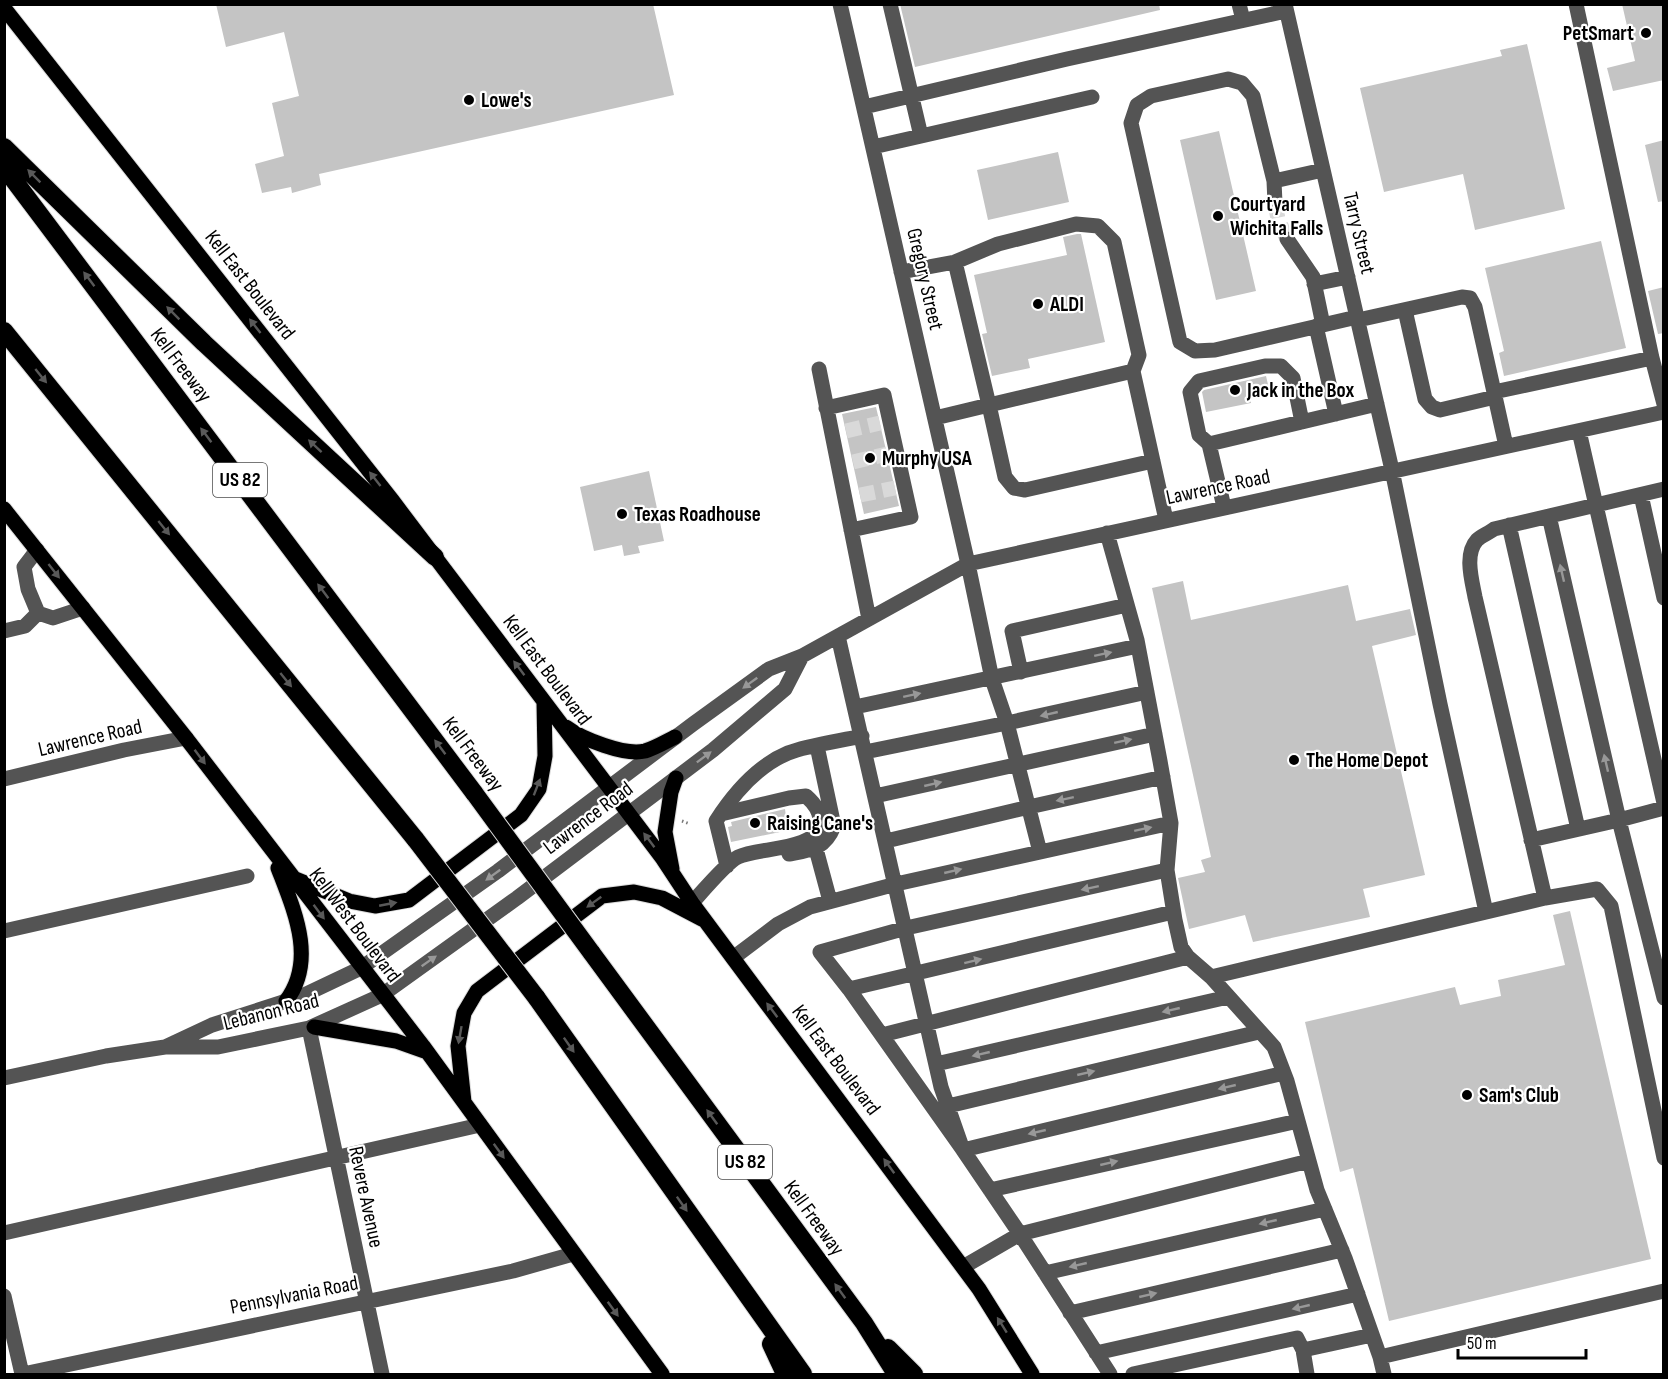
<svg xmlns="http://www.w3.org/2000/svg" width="1668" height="1379" font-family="'Sofia Sans Condensed',sans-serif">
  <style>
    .building { fill: #c4c4c4 }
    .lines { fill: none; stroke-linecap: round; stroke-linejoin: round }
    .minor-tunnel { stroke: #d9d9d9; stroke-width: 15; stroke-dasharray: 15 8; stroke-linecap: butt }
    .major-casing { stroke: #dbdbdb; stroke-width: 17 }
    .highway-casing { stroke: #dbdbdb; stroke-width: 20 }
    .path { stroke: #767676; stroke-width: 3; stroke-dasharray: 1.5 3; stroke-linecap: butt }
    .minor { stroke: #545454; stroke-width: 15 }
    .major { stroke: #000; stroke-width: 15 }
    .highway { stroke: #000; stroke-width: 18 }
    .highway-bridge-casing { stroke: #dbdbdb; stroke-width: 20; stroke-linecap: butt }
    .highway-bridge { stroke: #000; stroke-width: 18 }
    .oneway { fill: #595959 }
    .oneway2 { fill: #989898 }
    .poi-dot { fill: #000; stroke: #fff; stroke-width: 2 }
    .labels { text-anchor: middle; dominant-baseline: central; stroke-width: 4.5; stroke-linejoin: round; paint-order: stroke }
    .shield { fill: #fff; stroke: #4c4c4c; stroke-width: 1.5 }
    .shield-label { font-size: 20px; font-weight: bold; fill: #000 }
    .poi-label { font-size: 21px; font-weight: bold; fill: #000; stroke: #fff; text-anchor: start }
    .street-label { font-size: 21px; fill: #000; stroke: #fff }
  </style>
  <rect width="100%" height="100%" fill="#fff"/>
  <!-- building -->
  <path class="building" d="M216,4h437l21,91 -355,79 2,11 -29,8 -1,-6 -29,6 -7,-29 29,-8 -12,-53 27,-7 -15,-64 -58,15z
    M900,4h259l1,6 -245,57z
    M1622,4h42v76l-51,11 -6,-23 28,-7z
    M1527,44l38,165 -90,21 -12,-56 -79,18 -24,-104 142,-32 -2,-6z
    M1219,131l37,160 -40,9 -36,-160z
    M1664,140v61l-6,1 -13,-57z
    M1058,152l11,50 -81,18 -11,-50z
    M1077,234h4l24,108 -77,17 2,9 -38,8 -10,-42 5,-1 -13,-58 93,-20 -4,-18z
    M1601,241l25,107 -122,28 -5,-23 5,-2 -19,-83z
    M1664,287v46l-6,1 -10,-43z
    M1266,376l4,17 -20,4 1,6 -45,9 -4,-20 2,-2z
    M876,407l23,99 -35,8 -22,-100z
    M649,471l15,70 -26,5 2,7 -16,3 -2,-11 -28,6 -14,-64z
    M1183,581l8,39 157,-35 8,36 54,-12 6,26 -44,11 53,229 -62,14 7,28 -117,25 -8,-27 -56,14 -11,-51 27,-6 -4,-12 10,-3 -59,-269z
    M785,809l1,8 -9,2 3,13 -49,10 -3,-15 4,-1 -1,-4z
    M1570,911l81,348 -262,62 -36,-153 -13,4 -35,-150 150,-35 5,18 41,-9 -3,-16 67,-15 -12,-50z"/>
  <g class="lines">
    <!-- minor-tunnel -->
    <path class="minor-tunnel" d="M1275,203l3,16 9,20
      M846,431l34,-8
      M853,462l34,-8
      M860,495l35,-7"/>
    <defs>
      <path id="major" d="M4,8l388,492 271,359 29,44 287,386 53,85
        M4,509l182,229 237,308 239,328
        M566,727c16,12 59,29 79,24 10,-3 20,-9 30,-14
        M278,868c16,42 39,92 8,133
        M672,869l-7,-37 6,-40 5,-14
        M293,878l56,23 26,5 34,-6 112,-85 18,-26 6,-33 -1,-54
        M314,1027l82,14 31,11
        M464,1102l-6,-56 6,-33 13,-22 125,-95 32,-4 28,6 40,21"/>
      <path id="highway" d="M4,147l200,196 231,214
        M4,167l471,627
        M4,331l412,509
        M591,952l273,371 32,51
        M536,997l267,377
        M771,1344l14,30
        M888,1348l26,26"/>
    </defs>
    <!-- major casing -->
    <use href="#major" class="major-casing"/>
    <!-- highway casing -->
    <use href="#highway" class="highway-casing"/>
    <!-- path -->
    <path class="path" d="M682,821l8,3"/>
    <!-- minor -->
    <path class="minor" d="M840,4l128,560 24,115 15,44 33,129
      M890,4l31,132
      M1239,4l4,16
      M1285,4l107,466 48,234 46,208
      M1576,4l76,354
      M864,107l203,-48 219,-48
      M873,147l219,-50
      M1274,181l49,-11
      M1275,203l-1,-22 -21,-85 -11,-13 -14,-4 -77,17 -14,9 -6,18 49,219 15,9 20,-1 142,-33
      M1287,239l26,38 10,48
      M901,272l54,-10 43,-18 78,-20 22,2 16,16 25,113 -6,16 33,149
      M1314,284l34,-7
      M1405,310l20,89 7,8 8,3 55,-13
      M1358,320l104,-23 8,1 5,9 19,85 158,-34 12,46
      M1316,326l20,88
      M819,369l50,250
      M1133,371l-144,34 16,72 9,11 11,2 128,-29
      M1494,392l12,54
      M826,408l58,-13 27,122 -60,13
      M935,418l54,-13 -34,-143
      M1579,431l85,372
      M1209,444l-10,-9 -9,-43 9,-11 66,-15h16l12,12 9,44
      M1641,495l23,103
      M1224,507l-15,-63 168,-40
      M1509,525l69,304
      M1107,533l30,107 23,121 11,62 -4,47 8,50 6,27 7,10 23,20 334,-79 52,-9 14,17 53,252
      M37,550l-13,17 4,22 10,24 15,5 30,-10
      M4,631l21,-5 13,-13
      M838,636l103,451 22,63 57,84 90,140
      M1021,672l-9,-41 115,-26
      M855,707l283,-61
      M865,752l142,-29 140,-31
      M4,779l120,-29 62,-12
      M875,796l280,-62
      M1664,808l-45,12 45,178
      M1531,840l88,-20 -70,-304
      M886,841l143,-34 134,-30
      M816,849l14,52
      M789,854c22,-4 36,-5 45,-28l-17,-80
      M727,866l-11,-45c18,-28 41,-55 72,-68 20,-8 52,-12 74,-17
      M1167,870l-261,58 -86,24 29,37 114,161 321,-77
      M1545,898l-70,-301c-3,-16 -11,-43 2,-57 4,-4 12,-7 17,-11l170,-40
      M692,903c10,-11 35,-41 46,-46 21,-10 79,-6 82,-34 1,-11 -6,-20 -14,-27l-17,2 -68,16
      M4,931l243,-55
      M733,958l45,-34 32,-17 86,-23 275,-61
      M1211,977l63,70 13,34 30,109 28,68 35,99
      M849,989l324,-77
      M309,1028l73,346
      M882,1035l306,-78
      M165,1047l47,-22 90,-29 59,-28 137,-97 195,-147 76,-55 33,-13 166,-92 696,-152
      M936,1064l292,-67
      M4,1078l102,-22 59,-9h53l91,-19 73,-33 135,-97 196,-148 72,-61 17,-33
      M948,1106l311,-74
      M990,1190l308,-69
      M4,1233l476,-108
      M963,1267l57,-33 289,-73
      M1045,1273l280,-64
      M4,1296l18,78
      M1070,1313l272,-63
      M1303,1350l69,-15
      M1096,1353l262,-59
      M23,1374l490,-103 60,-17
      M1133,1374l164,-36 6,12 4,24
      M1384,1374l-4,-17 284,-66"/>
    <!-- major -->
    <use href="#major" class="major"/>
    <!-- highway -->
    <use href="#highway" class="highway"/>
    <defs>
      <path id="highway-bridge" d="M475,794l116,158
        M416,840l120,157"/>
    </defs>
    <!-- highway-bridge casing -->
    <use href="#highway-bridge" class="highway-bridge-casing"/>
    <!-- highway-bridge -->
    <use href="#highway-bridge" class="highway-bridge"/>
  </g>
  <!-- one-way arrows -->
  <defs><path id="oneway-solid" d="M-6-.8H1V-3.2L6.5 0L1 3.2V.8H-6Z" transform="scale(1.5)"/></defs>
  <g class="oneway">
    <use href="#oneway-solid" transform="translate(34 176) rotate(-135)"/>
    <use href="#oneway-solid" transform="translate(89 279) rotate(-127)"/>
    <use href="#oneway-solid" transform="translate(173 313) rotate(-135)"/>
    <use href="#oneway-solid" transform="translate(255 326) rotate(-128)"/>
    <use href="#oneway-solid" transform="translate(41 376) rotate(51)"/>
    <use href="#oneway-solid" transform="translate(206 435) rotate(-127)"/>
    <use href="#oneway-solid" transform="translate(315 446) rotate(-137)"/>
    <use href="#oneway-solid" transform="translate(375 479) rotate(-128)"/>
    <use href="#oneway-solid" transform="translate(164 528) rotate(51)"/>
    <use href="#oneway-solid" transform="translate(54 571) rotate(52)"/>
    <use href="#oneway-solid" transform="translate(323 591) rotate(-127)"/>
    <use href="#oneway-solid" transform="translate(519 668) rotate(-127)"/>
    <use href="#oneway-solid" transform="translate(286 680) rotate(51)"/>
    <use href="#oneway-solid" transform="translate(440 747) rotate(-127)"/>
    <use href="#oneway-solid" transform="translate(200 757) rotate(53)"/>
    <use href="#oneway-solid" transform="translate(537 787) rotate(-69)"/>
    <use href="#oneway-solid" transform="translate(649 840) rotate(-127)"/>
    <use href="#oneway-solid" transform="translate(594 902) rotate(144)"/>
    <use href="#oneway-solid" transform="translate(388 904) rotate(-11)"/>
    <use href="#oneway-solid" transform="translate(319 912) rotate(53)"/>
    <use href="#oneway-solid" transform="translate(772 1010) rotate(-127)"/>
    <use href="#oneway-solid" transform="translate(460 1035) rotate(100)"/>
    <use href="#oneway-solid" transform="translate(569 1045) rotate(55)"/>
    <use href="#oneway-solid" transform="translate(712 1117) rotate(-126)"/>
    <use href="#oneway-solid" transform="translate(499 1151) rotate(54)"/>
    <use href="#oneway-solid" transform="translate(889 1166) rotate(-126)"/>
    <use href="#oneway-solid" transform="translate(682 1204) rotate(55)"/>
    <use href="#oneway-solid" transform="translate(840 1291) rotate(-126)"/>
    <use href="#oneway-solid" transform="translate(613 1309) rotate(54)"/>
    <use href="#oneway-solid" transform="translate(1002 1325) rotate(-122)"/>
  </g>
  <g class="oneway2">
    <use href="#oneway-solid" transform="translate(1562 573) rotate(-103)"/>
    <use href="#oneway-solid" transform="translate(1103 654) rotate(-12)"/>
    <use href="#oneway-solid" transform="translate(750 683) rotate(144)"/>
    <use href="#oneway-solid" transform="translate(912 695) rotate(-12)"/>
    <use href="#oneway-solid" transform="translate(1049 714) rotate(167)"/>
    <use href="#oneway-solid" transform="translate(1123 741) rotate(-12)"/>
    <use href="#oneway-solid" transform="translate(704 757) rotate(-37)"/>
    <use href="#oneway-solid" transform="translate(1606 763) rotate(-103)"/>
    <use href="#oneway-solid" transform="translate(933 784) rotate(-13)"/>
    <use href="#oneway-solid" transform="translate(1065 799) rotate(168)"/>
    <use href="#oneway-solid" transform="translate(1143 829) rotate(-12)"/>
    <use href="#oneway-solid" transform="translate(953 871) rotate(-13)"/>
    <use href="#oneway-solid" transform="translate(493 875) rotate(144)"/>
    <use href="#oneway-solid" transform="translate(1090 888) rotate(168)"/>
    <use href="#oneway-solid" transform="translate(429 961) rotate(-35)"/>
    <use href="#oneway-solid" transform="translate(973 961) rotate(-14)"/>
    <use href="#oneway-solid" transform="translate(1171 1010) rotate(167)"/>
    <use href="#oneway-solid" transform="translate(981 1054) rotate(167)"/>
    <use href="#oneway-solid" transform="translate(1086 1073) rotate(-13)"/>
    <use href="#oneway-solid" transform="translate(1227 1087) rotate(167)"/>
    <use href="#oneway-solid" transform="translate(1037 1132) rotate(167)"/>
    <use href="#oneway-solid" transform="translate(1109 1163) rotate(-13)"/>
    <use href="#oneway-solid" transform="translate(1268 1222) rotate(167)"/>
    <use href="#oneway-solid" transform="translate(1078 1265) rotate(167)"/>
    <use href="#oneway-solid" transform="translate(1148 1295) rotate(-13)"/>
    <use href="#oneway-solid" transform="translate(1301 1307) rotate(167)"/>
  </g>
  <!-- markers -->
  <g class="poi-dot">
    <circle cx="1646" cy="33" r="6"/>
    <circle cx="469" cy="100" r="6"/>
    <circle cx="1218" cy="216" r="6"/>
    <circle cx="1038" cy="304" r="6"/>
    <circle cx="1235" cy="390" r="6"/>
    <circle cx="870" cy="458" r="6"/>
    <circle cx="622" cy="514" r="6"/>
    <circle cx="1294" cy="760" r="6"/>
    <circle cx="755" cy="823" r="6"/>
    <circle cx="1467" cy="1095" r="6"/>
  </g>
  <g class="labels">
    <!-- shield labels -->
    <g class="shield">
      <rect x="213" y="463" width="54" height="34" rx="4.5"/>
      <rect x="718" y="1145" width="54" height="34" rx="4.5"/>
    </g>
    <g class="shield-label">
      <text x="240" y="480">US 82</text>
      <text x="745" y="1162">US 82</text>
    </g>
    <!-- poi labels -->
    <g class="poi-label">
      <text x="1634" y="33" text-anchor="end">PetSmart</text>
      <text x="481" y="100">Lowe's</text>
      <text x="1230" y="204">Courtyard<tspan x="1230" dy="24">Wichita Falls</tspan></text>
      <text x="1050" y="304">ALDI</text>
      <text x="1247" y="390">Jack in the Box</text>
      <text x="882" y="458">Murphy USA</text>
      <text x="634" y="514">Texas Roadhouse</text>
      <text x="1306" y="760">The Home Depot</text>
      <text x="767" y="823">Raising Cane's</text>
      <text x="1479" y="1095">Sam's Club</text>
    </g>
    <!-- street labels -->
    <g class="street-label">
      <text transform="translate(1359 233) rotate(77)">Tarry Street</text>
      <text transform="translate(925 279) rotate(77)">Gregory Street</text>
      <text transform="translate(250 285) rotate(52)">Kell East Boulevard</text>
      <text transform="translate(181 365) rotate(53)">Kell Freeway</text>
      <text transform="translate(1218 487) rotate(-12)">Lawrence Road</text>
      <text transform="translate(547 670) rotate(53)">Kell East Boulevard</text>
      <text transform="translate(90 738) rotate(-13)">Lawrence Road</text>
      <text transform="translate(473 754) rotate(53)">Kell Freeway</text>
      <text transform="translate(588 818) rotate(-37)">Lawrence Road</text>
      <text transform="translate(355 925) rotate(53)">Kell West Boulevard</text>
      <text transform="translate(271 1012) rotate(-14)">Lebanon Road</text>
      <text transform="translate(836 1060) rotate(53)">Kell East Boulevard</text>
      <text transform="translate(366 1197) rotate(78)">Revere Avenue</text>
      <text transform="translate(814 1218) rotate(54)">Kell Freeway</text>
      <text transform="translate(294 1295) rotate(-11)">Pennsylvania Road</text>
    </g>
  </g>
  <!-- border -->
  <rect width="1668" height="1379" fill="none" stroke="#000000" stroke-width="12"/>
  <!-- scale -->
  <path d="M1458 1349v9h128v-9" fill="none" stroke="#000000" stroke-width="3"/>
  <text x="1467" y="1349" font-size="18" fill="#000000" stroke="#ffffff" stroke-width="4.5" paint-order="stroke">50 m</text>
</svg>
